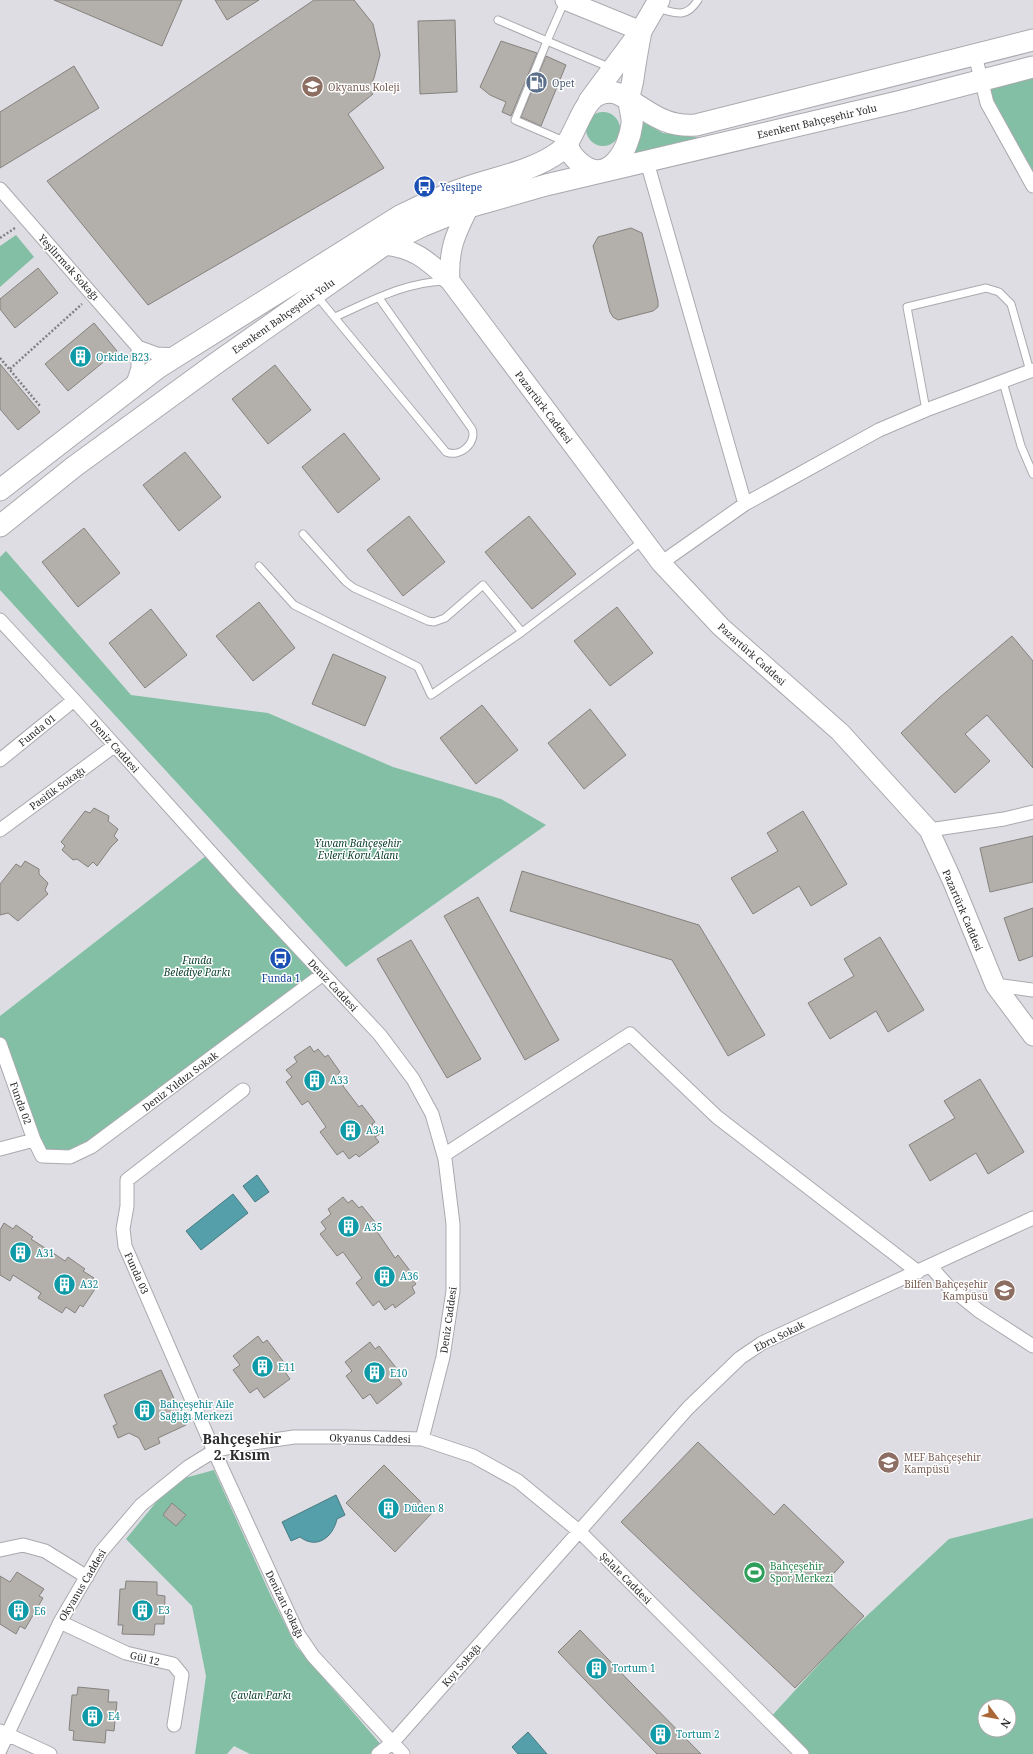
<svg xmlns="http://www.w3.org/2000/svg" width="1033" height="1754" font-family="'Noto Serif',serif">
  <style>
    .green { fill: #82bfa4; fill-rule: evenodd }
    .water { fill: #549fa9; stroke: #487c84 }
    .building { fill: #b3b0ac; stroke: #85827e }
    .lines { fill: none; stroke-linecap: round; stroke-linejoin: round }
    .lane-casing { stroke: #aaa9af; stroke-width: 9 }
    .street-casing { stroke: #aaa9af; stroke-width: 15 }
    .secondary-casing { stroke: #aaa9af; stroke-width: 21 }
    .primary-casing { stroke: #aaa9af; stroke-width: 23 }
    .path { stroke: #818084; stroke-width: 2.5; stroke-dasharray: 2 2; stroke-linecap: butt }
    .lane { stroke: #fff; stroke-width: 7 }
    .street { stroke: #fff; stroke-width: 13 }
    .secondary { stroke: #fff; stroke-width: 19 }
    .primary { stroke: #fff; stroke-width: 21 }
    .labels { text-anchor: middle; dominant-baseline: central; stroke-width: 3; stroke-linejoin: round; paint-order: stroke }
    .service-label { font-size: 10px; fill: #4e5e75; stroke: #fff; text-anchor: start }
    .education-label { font-size: 10px; fill: #785e54; stroke: #fff; text-anchor: start }
    .street-label { font-size: 10px; fill: #2c2b2e; stroke: #fff }
    .transit-label { font-size: 10px; fill: #164399; stroke: #fff; text-anchor: start }
    .culture-label { font-size: 10px; fill: #0d838f; stroke: #fff; text-anchor: start }
    .park-label { font-size: 10px; font-style: italic; fill: #0e4230; stroke: #fff }
    .leisure-label { font-size: 10px; fill: #27864d; stroke: #fff; text-anchor: start }
    .district-label { font-size: 14px; font-weight: bold; fill: #2c2b2e; stroke: #fff }
  </style>
  <rect width="100%" height="100%" fill="#dedde3"/>
  <!-- green -->
  <path class="green" d="M1033,67v120l-52,-106z
    M586 129a17 17 0 1 1 34 0a17 17 0 1 1-34 0Z
    M641,121l22,12 39,5 -76,22z
    M16,235l18,22 -34,30v-41z
    M6,551l125,144 137,18 125,54 108,32 45,26 -200,142 -346,-377v-33z
    M211,852l112,122 -232,173 -49,9 -42,-112v-28z
    M214,1470l57,126 25,50 93,108h-139l-16,-8 -7,8h-32l11,-78 -14,-70 -66,-67 36,-44 19,-16z
    M1033,1518v236h-231l-34,-34 73,-80 108,-101zM985,1706h24v24h-24z"/>
  <!-- water -->
  <path class="water" d="M257,1175l12,17 -14,10 -12,-16z
    M233,1194l15,19 -47,37 -15,-19z
    M336,1495l9,20 -8,4c-4,18 -20,31 -37,18l-9,4 -9,-19z
    M528,1732l19,22h-29l-6,-7z"/>
  <!-- building -->
  <path class="building" d="M54,0h128l-20,46z
    M215,0h44l-32,20z
    M314,0h40l19,24 7,31 -6,23 -5,10 4,6 -25,20 36,54 -236,137 -101,-124z
    M455,20l2,72 -37,2 -2,-73z
    M501,41l36,12 -26,63 -9,-4 4,-10 -16,-7 -10,-8z
    M546,56l20,9 -25,61 -20,-9z
    M74,66l25,42 -99,60v-56z
    M631,228l11,5 16,68v6l-5,4 -35,9 -5,-3 -3,-5 -17,-66 5,-9z
    M38,268l20,25 -43,35 -15,-19v-10z
    M94,323l23,28 -49,40 -23,-27z
    M0,364l40,48 -22,18 -18,-21z
    M275,365l36,45 -43,34 -36,-45z
    M344,433l36,46 -42,34 -36,-46z
    M185,452l36,45 -42,34 -36,-46z
    M409,516l36,46 -42,34 -36,-46z
    M529,516l47,58 -44,35 -47,-57z
    M84,528l36,45 -42,34 -36,-45z
    M259,602l36,46 -42,33 -37,-45z
    M617,607l36,46 -43,33 -36,-45z
    M151,609l36,46 -42,33 -36,-45z
    M1012,636l21,25v107l-46,-53 -22,19 25,27 -35,32 -54,-60 38,-35z
    M333,654l53,23 -21,49 -53,-22z
    M482,705l36,45 -42,34 -36,-46z
    M590,709l36,46 -42,34 -36,-46z
    M94,808l15,8 -1,5 10,8 -4,7 4,4 -7,7 -14,19 -4,-4 -5,5 -11,-8 -4,1 -11,-10 3,-4 -4,-4 24,-31 5,2z
    M803,811l44,73 -36,22 -12,-20 -46,28 -22,-36 47,-27 -11,-18z
    M1033,836v46l-43,10 -10,-44z
    M25,861l14,8v5l9,9 -3,7 3,4 -30,27 -10,-8 -8,2v-31l16,-20 5,3z
    M522,871l177,54 66,110 -37,21 -56,-96 -162,-49z
    M478,897l81,143 -34,20 -81,-144z
    M1033,908v48l-14,5 -15,-43z
    M880,937l44,73 -36,22 -12,-21 -46,28 -22,-36 46,-27 -10,-17z
    M411,940l70,119 -34,19 -70,-119z
    M310,1046l4,6 4,-3 7,8 3,-2 12,17 -2,2 7,10 -2,2 16,21 3,-2 13,17 -3,2 8,10 -5,3 4,5 -20,15 -3,-3 -7,5 -6,-8 -6,4 -17,-23 6,-5 -18,-26 -6,4 -16,-23 6,-5 -6,-7 11,-8 -3,-5z
    M980,1079l44,73 -36,22 -12,-21 -46,28 -21,-36 46,-27 -11,-17z
    M343,1197l5,6 4,-3 7,8 3,-2 13,16 -3,2 23,34 3,-3 13,17 -3,2 8,10 -4,3 3,6 -20,15 -2,-4 -8,6 -6,-9 -6,5 -17,-23 6,-5 -19,-26 -6,4 -17,-22 6,-5 -5,-7 10,-8 -3,-5z
    M4,1223l9,6 3,-4 17,12 -2,2 25,16 9,6 3,-4 17,12 -2,2 11,7 -3,5 6,3 -14,21 -3,-2 -5,8 -9,-6 -4,6 -24,-15 3,-5 -28,-18 -3,6 -10,-6v-45z
    M258,1336l5,7 4,-3 22,29 -4,3 5,7 -26,19 -7,-10 -7,5 -17,-23 7,-5 -7,-9z
    M370,1342l5,7 4,-3 22,28 -4,3 5,7 -25,20 -7,-10 -7,5 -17,-23 6,-5 -7,-9z
    M161,1370l25,55 -28,13 2,5 -15,7 -6,-12 -10,-5 -11,5 -5,-12 4,-2 -13,-29z
    M698,1442l76,73 10,-11 60,58 -17,19 37,35 -69,72 -174,-166z
    M384,1465l48,48 -37,39 -49,-49z
    M172,1503l14,12 -10,11 -13,-11z
    M17,1572l27,17 -5,7 4,2 -18,31 -5,-3 -4,8 -16,-10v-48l10,6z
    M126,1581l31,1v13l8,1 -1,28h-9l-1,11 -32,-1 1,-9h-5l2,-36h5z
    M580,1630l53,55 68,69h-44l-45,-46 -54,-56z
    M78,1687l31,3 -1,12h9l-3,29 -8,-1 -1,13 -32,-3 1,-9 -5,-1 3,-35h5z"/>
  <g class="lines">
    <defs>
      <path id="lane" d="M565,0l-18,41 64,27
        M657,8c19,5 29,11 41,-8
        M498,20l49,21 -32,79 51,22
        M316,295l130,157c14,6 31,-9 26,-23l-93,-131
        M335,317c36,-16 70,-35 111,-36
        M1003,382l18,64 12,28
        M926,410l-19,-103 79,-19 13,4 12,12 19,67
        M303,534l43,48 8,6 74,33 6,1 11,-4 38,-33 39,47
        M259,566l35,39 124,62 13,28 91,-63 122,-92"/>
      <path id="street" d="M975,55l12,48 46,83
        M647,162l98,342
        M0,189l138,158 19,7 20,1
        M132,386l6,-18v-21
        M661,563l84,-59 134,-74 47,-20 107,-40
        M0,620l74,80 167,186 139,149 33,44 19,35 13,45 8,65v67l-10,66 -21,82
        M0,760l74,-60
        M0,830l114,-84
        M929,830l75,-11 29,-7
        M995,985l38,5
        M0,1044l34,96 8,16 28,1 21,-10 232,-173
        M243,1090l-116,90v26l-4,23 2,17 89,205 84,183 15,22 90,98
        M0,1149l34,-9
        M444,1155l186,-121 87,83 201,155
        M930,1266l18,20 31,25 54,35
        M0,1550l23,-5 22,6 42,26
        M60,1622l66,31 47,11 9,11 -8,50
        M0,1731l50,23
        M0,1750l60,-128 41,-70 40,-47 47,-38 26,-16 26,-6 54,-8h50l78,2 51,17 45,25 62,51 222,222
        M378,1754l15,-12 295,-334 52,-50 22,-15 271,-125"/>
      <path id="secondary" d="M565,0l76,31
        M384,245c31,3 44,16 66,36l211,282 60,64 119,105 89,98 23,50 43,105 38,51
        M450,281c-2,-31 5,-46 19,-74"/>
      <path id="primary" d="M589,101l52,-70 18,-31
        M568,143c0,8 6,15 12,20 29,24 49,-14 52,-39 1,-8 -3,-16 -3,-24 0,-7 3,-14 4,-21 2,-16 5,-32 8,-48
        M0,490l159,-123 241,-151c22,-11 44,-21 68,-29 29,-10 65,-16 91,-35 21,-15 21,-67 57,-59 30,14 44,35 80,32l337,-85
        M0,526l75,-60 140,-102 169,-119 38,-19 47,-19 77,-22 356,-84 131,-34"/>
    </defs>
    <!-- lane casing -->
    <use href="#lane" class="lane-casing"/>
    <!-- street casing -->
    <use href="#street" class="street-casing"/>
    <!-- secondary casing -->
    <use href="#secondary" class="secondary-casing"/>
    <!-- primary casing -->
    <use href="#primary" class="primary-casing"/>
    <!-- path -->
    <path class="path" d="M0,238l15,-10
      M0,358l40,48
      M10,369l72,-65"/>
    <!-- lane -->
    <use href="#lane" class="lane"/>
    <!-- street -->
    <use href="#street" class="street"/>
    <!-- secondary -->
    <use href="#secondary" class="secondary"/>
    <!-- primary -->
    <use href="#primary" class="primary"/>
  </g>
  <!-- icons -->
  <defs>
    <symbol id="fuel-disc" viewBox="-11 -11 22 22"><circle r="9.5" fill="#5c6f8a" stroke="#fff"/><path d="M-5.5-6h7V0h2V4h1.3V-2.5L3-4.5l.8-.8L6-3V5H2.5V1h-1V6h-7ZM-4.2-4.7v3.2H.2V-4.7Z" fill="#fff"/></symbol>
    <symbol id="school-disc" viewBox="-11 -11 22 22"><circle r="9.5" fill="#8d6e63" stroke="#fff"/><path d="M0-5L7-2L0 1L-7-2ZM-4 1L0 2.5L4 1V4Q0 6-4 4Z" fill="#fff"/></symbol>
    <symbol id="bus-disc" viewBox="-11 -11 22 22"><circle r="9.5" fill="#1a4fb4" stroke="#fff"/><path d="M-5-6H5V4H4V6H2V4H-2V6H-4V4H-5ZM-3.5-4V0h7V-4ZM-3.5 1.2v1.5H-2V1.2ZM2 1.2v1.5H3.5V1.2Z" fill="#fff"/></symbol>
    <symbol id="building-disc" viewBox="-11 -11 22 22"><circle r="9.5" fill="#0f9aa8" stroke="#fff"/><path d="M-4-6H4V6H1V3H-1V6H-4ZM-2.5-4.3h1.7v1.8h-1.7ZM.8-4.3h1.7v1.8H.8ZM-2.5-1h1.7V.8h-1.7ZM.8-1h1.7V.8H.8Z" fill="#fff"/></symbol>
    <symbol id="stadium-disc" viewBox="-11 -11 22 22"><circle r="9.5" fill="#2e9e5b" stroke="#fff"/><path d="M0-5a6.5 5 0 1 0 0 10a6.5 5 0 1 0 0-10ZM-3.5-1.8h7v3.6h-7Z" fill="#fff"/></symbol>
  </defs>
  <g fill-rule="evenodd">
    <use href="#fuel-disc" x="524" y="70" width="25" height="25"/>
    <use href="#school-disc" x="300" y="74" width="25" height="25"/>
    <use href="#bus-disc" x="412" y="174" width="25" height="25"/>
    <use href="#building-disc" x="68" y="344" width="25" height="25"/>
    <use href="#bus-disc" x="268" y="946" width="25" height="25"/>
    <use href="#building-disc" x="302" y="1068" width="25" height="25"/>
    <use href="#building-disc" x="338" y="1118" width="25" height="25"/>
    <use href="#building-disc" x="336" y="1214" width="25" height="25"/>
    <use href="#building-disc" x="8" y="1240" width="25" height="25"/>
    <use href="#building-disc" x="372" y="1264" width="25" height="25"/>
    <use href="#building-disc" x="52" y="1272" width="25" height="25"/>
    <use href="#school-disc" x="992" y="1278" width="25" height="25"/>
    <use href="#building-disc" x="250" y="1354" width="25" height="25"/>
    <use href="#building-disc" x="362" y="1360" width="25" height="25"/>
    <use href="#building-disc" x="132" y="1398" width="25" height="25"/>
    <use href="#school-disc" x="876" y="1450" width="25" height="25"/>
    <use href="#building-disc" x="376" y="1496" width="25" height="25"/>
    <use href="#stadium-disc" x="742" y="1560" width="25" height="25"/>
    <use href="#building-disc" x="130" y="1598" width="25" height="25"/>
    <use href="#building-disc" x="6" y="1598" width="25" height="25"/>
    <use href="#building-disc" x="584" y="1656" width="25" height="25"/>
    <use href="#building-disc" x="80" y="1704" width="25" height="25"/>
    <use href="#building-disc" x="648" y="1722" width="25" height="25"/>
  </g>
  <g class="labels">
    <!-- service labels -->
    <g class="service-label">
      <text x="552" y="83">Opet</text>
    </g>
    <!-- education labels -->
    <g class="education-label">
      <text x="328" y="87">Okyanus Koleji</text>
      <text x="988" y="1284" text-anchor="end">Bilfen Bahçeşehir<tspan x="988" dy="12">Kampüsü</tspan></text>
      <text x="904" y="1457">MEF Bahçeşehir<tspan x="904" dy="12">Kampüsü</tspan></text>
    </g>
    <!-- street labels -->
    <g class="street-label">
      <text transform="translate(817 121) rotate(-13)">Esenkent Bahçeşehir Yolu</text>
      <text transform="translate(69 267) rotate(48)">Yeşilırmak Sokağı</text>
      <text transform="translate(283 316) rotate(-35)">Esenkent Bahçeşehir Yolu</text>
      <text transform="translate(544 407) rotate(53)">Pazartürk Caddesi</text>
      <text transform="translate(752 654) rotate(42)">Pazartürk Caddesi</text>
      <text transform="translate(37 730) rotate(-39)">Funda 01</text>
      <text transform="translate(115 746) rotate(48)">Deniz Caddesi</text>
      <text transform="translate(57 788) rotate(-36)">Pasifik Sokağı</text>
      <text transform="translate(963 910) rotate(67)">Pazartürk Caddesi</text>
      <text transform="translate(333 985) rotate(47)">Deniz Caddesi</text>
      <text transform="translate(180 1081) rotate(-37)">Deniz Yıldızı Sokak</text>
      <text transform="translate(21 1103) rotate(70)">Funda 02</text>
      <text transform="translate(137 1273) rotate(66)">Funda 03</text>
      <text transform="translate(448 1320) rotate(-82)">Deniz Caddesi</text>
      <text transform="translate(779 1336) rotate(-27)">Ebru Sokak</text>
      <text transform="translate(370 1438) rotate(1)">Okyanus Caddesi</text>
      <text transform="translate(626 1578) rotate(45)">Şelale Caddesi</text>
      <text transform="translate(82 1585) rotate(-59)">Okyanus Caddesi</text>
      <text transform="translate(285 1604) rotate(64)">Denizatı Sokağı</text>
      <text transform="translate(145 1658) rotate(14)">Gül 12</text>
      <text transform="translate(461 1665) rotate(-49)">Kıyı Sokağı</text>
    </g>
    <!-- transit labels -->
    <g class="transit-label">
      <text x="440" y="187">Yeşiltepe</text>
      <text x="281" y="978" text-anchor="middle">Funda 1</text>
    </g>
    <!-- culture labels -->
    <g class="culture-label">
      <text x="96" y="357">Orkide B23</text>
      <text x="330" y="1080">A33</text>
      <text x="366" y="1130">A34</text>
      <text x="364" y="1227">A35</text>
      <text x="36" y="1253">A31</text>
      <text x="400" y="1276">A36</text>
      <text x="80" y="1284">A32</text>
      <text x="278" y="1367">E11</text>
      <text x="390" y="1373">E10</text>
      <text x="160" y="1404">Bahçeşehir Aile<tspan x="160" dy="12">Sağlığı Merkezi</tspan></text>
      <text x="404" y="1508">Düden 8</text>
      <text x="158" y="1610">E3</text>
      <text x="34" y="1611">E6</text>
      <text x="612" y="1668">Tortum 1</text>
      <text x="108" y="1716">E4</text>
      <text x="676" y="1734">Tortum 2</text>
    </g>
    <!-- park labels -->
    <g class="park-label">
      <text x="358" y="843">Yuvam Bahçeşehir<tspan x="358" dy="12">Evleri Koru Alanı</tspan></text>
      <text x="197" y="960">Funda<tspan x="197" dy="12">Belediye Parkı</tspan></text>
      <text x="261" y="1695">Çavlan Parkı</text>
    </g>
    <!-- leisure labels -->
    <g class="leisure-label">
      <text x="770" y="1566">Bahçeşehir<tspan x="770" dy="12">Spor Merkezi</tspan></text>
    </g>
    <!-- district labels -->
    <g class="district-label">
      <text x="242" y="1438">Bahçeşehir<tspan x="242" dy="16">2. Kısım</tspan></text>
    </g>
  </g>
  <!-- north arrow -->
  <g transform="translate(997 1718) rotate(122)"><circle r="19" fill="#ffffff" stroke="#abaaab"/>
  <path d="M0-3L7 15L0 10L-7 15Z" fill="#aa6735"/>
  <text y="-6" font-size="11" font-weight="bold" text-anchor="middle" fill="#2c2b2e">N</text>
  </g>
</svg>
